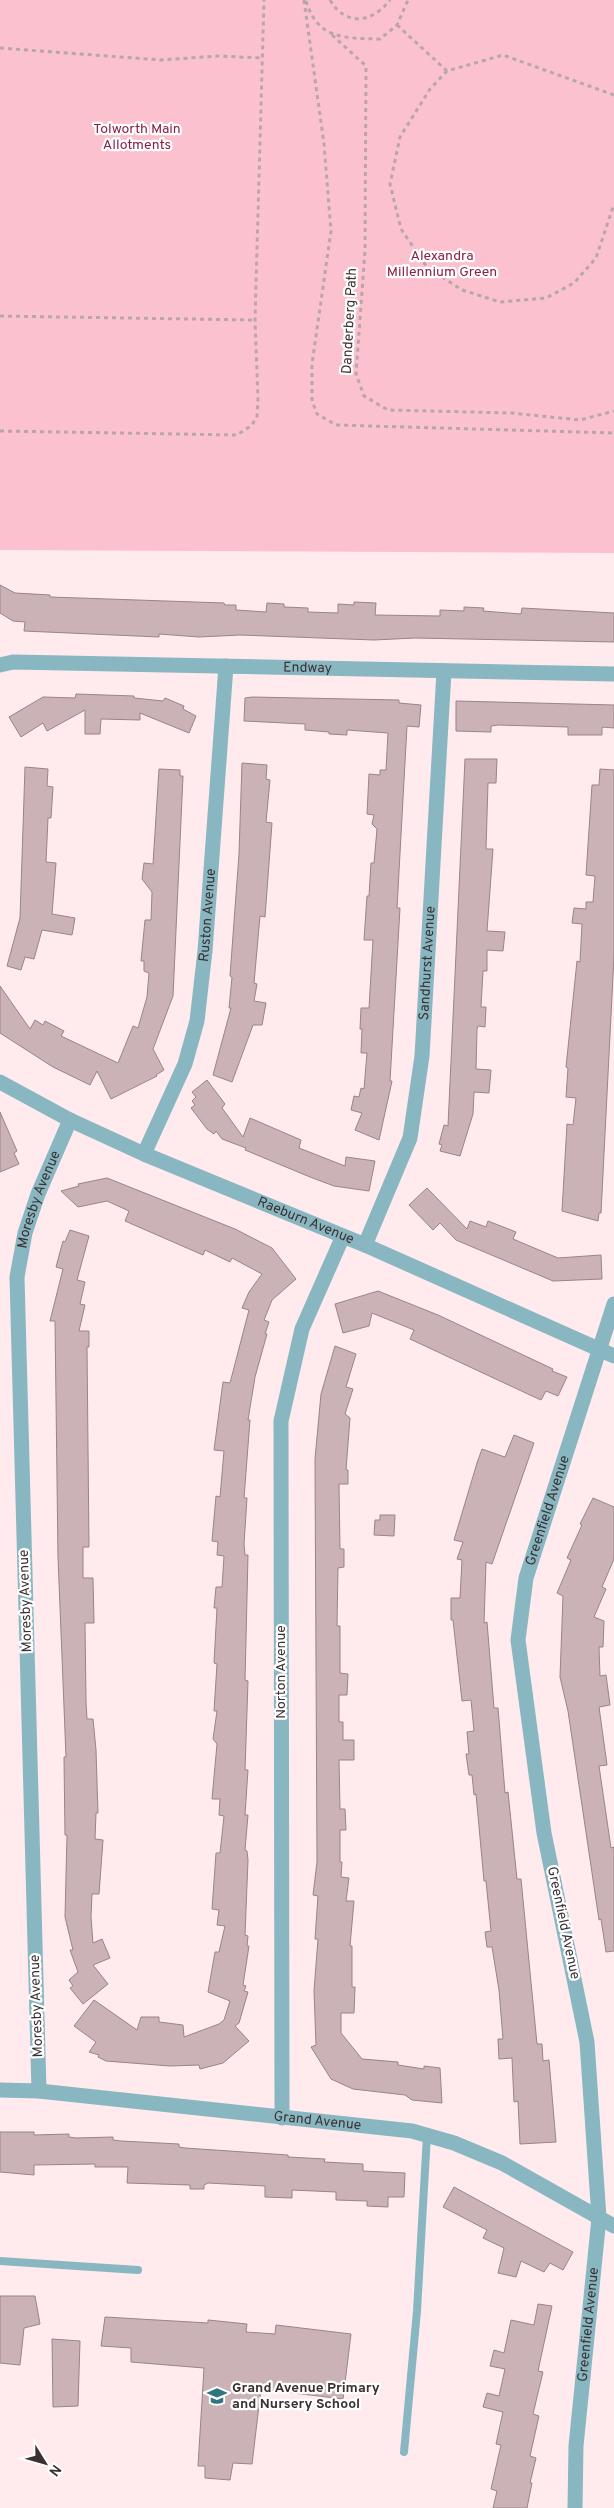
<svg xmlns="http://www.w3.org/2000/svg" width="614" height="2508" font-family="Overpass,sans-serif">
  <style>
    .green { fill: #fcc1ce }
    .building { fill: #cab2b7; stroke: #9b8388 }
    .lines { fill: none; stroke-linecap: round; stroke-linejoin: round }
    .path { stroke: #b8a7aa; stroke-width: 3; stroke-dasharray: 4 4; stroke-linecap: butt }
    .service { stroke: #88b7c1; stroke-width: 8 }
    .minor { stroke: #88b7c1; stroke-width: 15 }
    .tertiary { stroke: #88b7c1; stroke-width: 15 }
    .labels { text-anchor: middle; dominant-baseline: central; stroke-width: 4.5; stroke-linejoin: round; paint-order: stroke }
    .park-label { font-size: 14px; fill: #8a1f47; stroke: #fff }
    .street-label { font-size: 14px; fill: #3b3133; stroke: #fff }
    .poi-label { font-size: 14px; font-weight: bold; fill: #3b3133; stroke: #fff; text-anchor: start }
  </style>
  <rect width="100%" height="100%" fill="#ffeaee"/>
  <!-- green -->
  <path class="green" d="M0,0h614v553l-614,-3z"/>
  <!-- building -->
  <path class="building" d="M0,585l15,8 35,2v2l174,6 1,2h11v5l30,2 1,-9 17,1v3l24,1v4l30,1v-9l16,1v-3l22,1 -1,12 65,1v-6l24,1v-4l20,1 -1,3 38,3 1,-6 92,5v29l-199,-4 -41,2 -134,-5 -41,2 -40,-3v3l-135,-6 1,-9 -12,-1 -13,-8z
    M76,694l58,2v2l29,3 2,-3 19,8 -1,3 13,7 -7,17 -49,-20v7l-39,-1 -1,15h-15v-24l-38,21 -4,-8 -22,14 -12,-20 34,-20 32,1z
    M252,697l147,3v3l22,2 -2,22 -12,-1 -10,182h3l-10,173h2l-13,59 -24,-10 7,-17 -11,-3 3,-14 5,1 2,-9 3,1 3,-36h-6l1,-24h-2l1,-21h8l4,-68h-9l3,-44h2l2,-33h3l3,-34 -5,-5 2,-9 -7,-1 2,-40 11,1v-5h6l2,-37 -41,-3v5l-18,-1v-2l-24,-2v-6l-61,-3 1,-23z
    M456,701l158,4v23l-12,-1v8h-34v-8l-70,-2 -7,1v6l-35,-1z
    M465,759h32l-1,24h-8l-2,66h7l-6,82 18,1 -2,19 -16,-1v21h-4l-2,36h5l-1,20 -7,-1 -1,3 -1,40 15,1 -2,23 -15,-1 -1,22 -13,42 -20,-5 2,-6 -3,-1 5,-19 4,1z
    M242,763l25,2 -1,14 4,1 -4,42 6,1 -7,94 -5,-1 -6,67 3,1 -3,17 12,2 -4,22h-9l-21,57 -19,-7 18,-67h-2l3,-31 -2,-1 9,-122z
    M25,767l23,2 -1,17 6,1 -2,31h-3l-2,44 10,1 -4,51 23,4 -3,17 -30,-5 -8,29 -9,-2 -4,13 -14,-4 13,-48z
    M159,769l21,1v6h3l-10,220 -20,53 11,21 -8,5 1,1 -46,23 -14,-28 -7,14 -37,-18 -53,-34v-47l30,43 5,-9 8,5 2,-4 19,10 -3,5 57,27 15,-37 5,2 9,-31 2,-24 -5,-2v-10h-3l4,-41h6l1,-28 -10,-13 2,-16 9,1z
    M600,769l14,1v186l-13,257h-2l-1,8 -36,-10 5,-87 6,1 3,-27 -10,-1 2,-29 -2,-1 11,-106 3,1 2,-38 -10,-1 2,-15 12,1v-7h7l2,-26 -9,-1 6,-90h7z
    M207,1080l18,24 -3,4 21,29 7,-19 51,22 -2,8 46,18 1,-9 29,4 -6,30 -35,-5 -24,-9 -65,-27 1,-2 -24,-9 -6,-8 -2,3 -7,-5 -16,-21 4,-3 -3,-4 4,-4 -4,-5z
    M0,1112l17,39 -3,2 5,11 -19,8z
    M107,1178l128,51 37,19 24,31 -24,21 -8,20 5,2 -4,12h2l-12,43 -7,43h2l-6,78h3l-3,46 1,11h3l-3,125 3,1 -3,89h3l-3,45h3l-3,35 2,1 1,9 -3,75 3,1 -1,10h2l-6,39 3,1 -2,5 4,1 -9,31 -4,3 14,15 -26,22 -23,6 -1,-4 -29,1 -64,-5 -8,-4 1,-2 -10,-3 7,-10 -22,-16 20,-26 43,30 4,-13h18v5l24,3 1,12 35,-13 5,-4 6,-19 -22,-9 7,-40h4l6,-26 -8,-1 2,-15 -7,-1 4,-56h4l4,-37 -5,-1 1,-16h-8l5,-55 -4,-5 4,-28h-3l3,-47 -3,-1 3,-55h-3l2,-21h6l2,-31 -7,-1 1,-13 -6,-1 4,-45 4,1 4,-46 -10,-1 9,-68 7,1 19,-73 -7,-2 7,-16 13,-18 -30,-16 -2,4 -25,-12 -2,5 -78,-34 4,-10 -22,-10 -29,6 -17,-16 18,-5 -1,-2z
    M427,1188l40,41 3,-8 16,6 2,-6 28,11 -3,7 45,19 43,-3 1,24 -49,2 -97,-41 -16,-17 -7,7 -24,-25z
    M70,1230l19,6 -12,44 8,2 -5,22 5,1 -6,26h10v16h-2l2,200h-6v31h10l1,45h-9l1,79 1,17h6l3,31 2,63h-2l-1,26 8,1 -4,54h-7l-1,23 2,26 9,-4 8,19 -17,7 15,19 -25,20 -13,-16 3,-2 -4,-6 9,-8 -8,-22h3l-8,-33 2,-82h-2l-1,-78h2l-8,-200 -3,-236h-5l13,-52 -7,-2 7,-26 2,1z
    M378,1291l60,24 115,54 -1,2 15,6 -9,19 -12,-5 -5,9 -11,-5 -120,-56 4,-9 -42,-17 -3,13 -26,7 -8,-29z
    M335,1346l21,8 -10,33 7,2 -8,25 5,4 -4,52h2v14h-9l1,65h4v18l-6,1 -1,58h3v47l8,1 -1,21h-8v27h4v18h11v20h-15l1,49h5l1,21h-6v32h2l-1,15 8,1 -3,23h8l-4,45h2v41h3l-1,26h-13v20l21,26 36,3v3l26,4v-3l16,2 2,35 -30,-3 -7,-5 -52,-6 -22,-10 -20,-32 5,-2 -2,-54 4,-52h-3l3,-43 -5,-1 4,-33 -2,-403 6,-65z
    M514,1435l20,8 -42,121 -6,-2 -2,61 3,-1 7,86h4l7,85 3,-1 9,87h4l16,165h5l1,17 6,-1 7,82 -36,2 -2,-43 -4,1 -2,-44 -13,1 -1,-20h5l-4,-49 -7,-43h-5l-2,-15 6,-1 -5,-50h-2l-8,-87 -2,1 -2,-20h-3l-3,-21h3l-2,-22 7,-1 -3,-31 -9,1 -9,-81h-2v-22h9l2,-38 -5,-1 6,-17 -9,-2 23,-77 5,-14 23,8z
    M593,1498l21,9v52l-12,28 4,2 -12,28 10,4 -1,26h-4l1,29 6,-1 4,30 -11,2 8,58 -8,1 12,82 3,-1v104l-8,1 -5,-33 -2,1 -31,-209 -8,-34 3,-81 -6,-3 14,-33 -4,-2 15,-33 -2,-1z
    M380,1515h15l-1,21 -20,-1 1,-15h5z
    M0,2132h34v3l35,-1v3l7,1 37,-1v3l8,1 58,3v3l6,1 103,7v2l37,2 -1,3 39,2v7l42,2 -1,24h-16v10l-21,-1v-5l-31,-1v-8l-44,-2v8l-27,-1v-11l-57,-3 -4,2v4h-14v-4l-63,-2 1,-16h-33v-3l-61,1v10l-34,-3z
    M454,2187l119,65 -10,18 -13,-7 -6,9 -23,-11 -5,16 -18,-4 6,-25 -21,-10 4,-8 -44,-23z
    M0,2296h35l5,28 -16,4 -4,37 -20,-2z
    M538,2304l14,2 -14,65 5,1 -10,42 6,2 -9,40 6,2 -6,25h2l-5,25h-34l4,-17 -6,-2 10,-44 -5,-1 7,-32 -20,-5 4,-14 12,3 6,-27 -15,-3 4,-16 10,3 7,-33 23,5z
    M105,2317l103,6v-3l39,4 -1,8 29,2 1,-9 75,9 -8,65 -82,-10 -9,75 -19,-1 -3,17 -25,-2v-12h-7l6,-98 -73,-6v-14l-30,-2z
    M52,2339l28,2 -2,65 -25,1z"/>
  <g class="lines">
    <!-- path -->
    <path class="path" d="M304,0l20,144 7,87 -19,133v37l5,13 19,11 278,8
      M330,0c16,27 42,23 60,0
      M306,1c12,39 39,37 74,38l17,-14 11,-25
      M397,25l50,46
      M332,35l34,31 -1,185 -9,123 8,22 24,14 123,3 69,7 34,-9
      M0,48l161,12 57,-4 45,2
      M614,95l-111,-40 -56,16 -17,18 -30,48 -10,47 11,45 26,38 35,23 38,12 46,-4 28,-15 22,-25 18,-54
      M0,316l255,4
      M0,431l237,4 15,-10 5,-9 1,-17 -3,-79 9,-320"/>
    <!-- service -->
    <path class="service" d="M0,2261l138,9
      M404,2452l13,-141 10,-176"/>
    <!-- minor -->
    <g class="minor">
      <path id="s1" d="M0,665l13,-3 601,12"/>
      <path id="s2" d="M144,1154l41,-90 12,-43 8,-70 21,-285"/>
      <path id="s3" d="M365,1245l45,-107 12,-82 22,-385"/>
      <path id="s4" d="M0,2090l39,1 373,40 42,12 48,20 112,63"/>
      <path id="s5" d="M39,2091l-22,-814 8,-44 13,-39 32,-74"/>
      <path d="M282,2118l-1,-697 21,-92 41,-93"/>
      <path id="s6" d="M575,2508l1,-62 23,-228 -12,-176 -43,-209 -26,-193 8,-62 88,-274"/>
    </g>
    <!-- tertiary -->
    <path class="tertiary" id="s7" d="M0,1082l70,38 74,34 221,91 249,111"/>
  </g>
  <!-- icons -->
  <defs>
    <symbol id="school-bare" viewBox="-9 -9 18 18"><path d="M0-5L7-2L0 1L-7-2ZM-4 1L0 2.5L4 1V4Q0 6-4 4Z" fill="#2f7582" stroke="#fff" stroke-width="2.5" paint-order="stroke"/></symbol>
  </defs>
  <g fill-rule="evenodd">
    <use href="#school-bare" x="203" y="2382" width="28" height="28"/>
  </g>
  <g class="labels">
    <!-- park labels -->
    <g class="park-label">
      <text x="137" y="129">Tolworth Main<tspan x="137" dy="16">Allotments</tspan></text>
      <text x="442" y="256">Alexandra<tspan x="442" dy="16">Millennium Green</tspan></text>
    </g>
    <!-- street labels -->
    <g class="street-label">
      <text transform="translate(350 321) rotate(-87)">Danderberg Path</text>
      <text stroke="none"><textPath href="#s1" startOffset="308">Endway</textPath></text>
      <text stroke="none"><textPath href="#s2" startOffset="250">Ruston Avenue</textPath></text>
      <text stroke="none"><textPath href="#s3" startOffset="292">Sandhurst Avenue</textPath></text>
      <text stroke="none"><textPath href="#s5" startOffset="895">Moresby Avenue</textPath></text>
      <text stroke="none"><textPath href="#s7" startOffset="336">Raeburn Avenue</textPath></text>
      <text stroke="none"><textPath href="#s6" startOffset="1009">Greenfield Avenue</textPath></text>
      <text transform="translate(26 1601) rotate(-92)">Moresby Avenue</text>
      <text transform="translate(281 1672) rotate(-90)">Norton Avenue</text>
      <text transform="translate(563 1923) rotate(78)">Greenfield Avenue</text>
      <text transform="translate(37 2006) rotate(-92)">Moresby Avenue</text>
      <text stroke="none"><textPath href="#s4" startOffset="319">Grand Avenue</textPath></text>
      <text stroke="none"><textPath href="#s6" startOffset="184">Greenfield Avenue</textPath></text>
    </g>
    <!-- poi labels -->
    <g class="poi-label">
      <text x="232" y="2388">Grand Avenue Primary<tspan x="232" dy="16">and Nursery School</tspan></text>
    </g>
  </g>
  <!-- north arrow -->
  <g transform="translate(45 2463) rotate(127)" stroke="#ffffff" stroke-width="4" paint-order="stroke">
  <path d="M0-4L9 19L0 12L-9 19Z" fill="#3b3133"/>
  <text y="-8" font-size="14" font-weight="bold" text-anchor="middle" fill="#3b3133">N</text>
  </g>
</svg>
